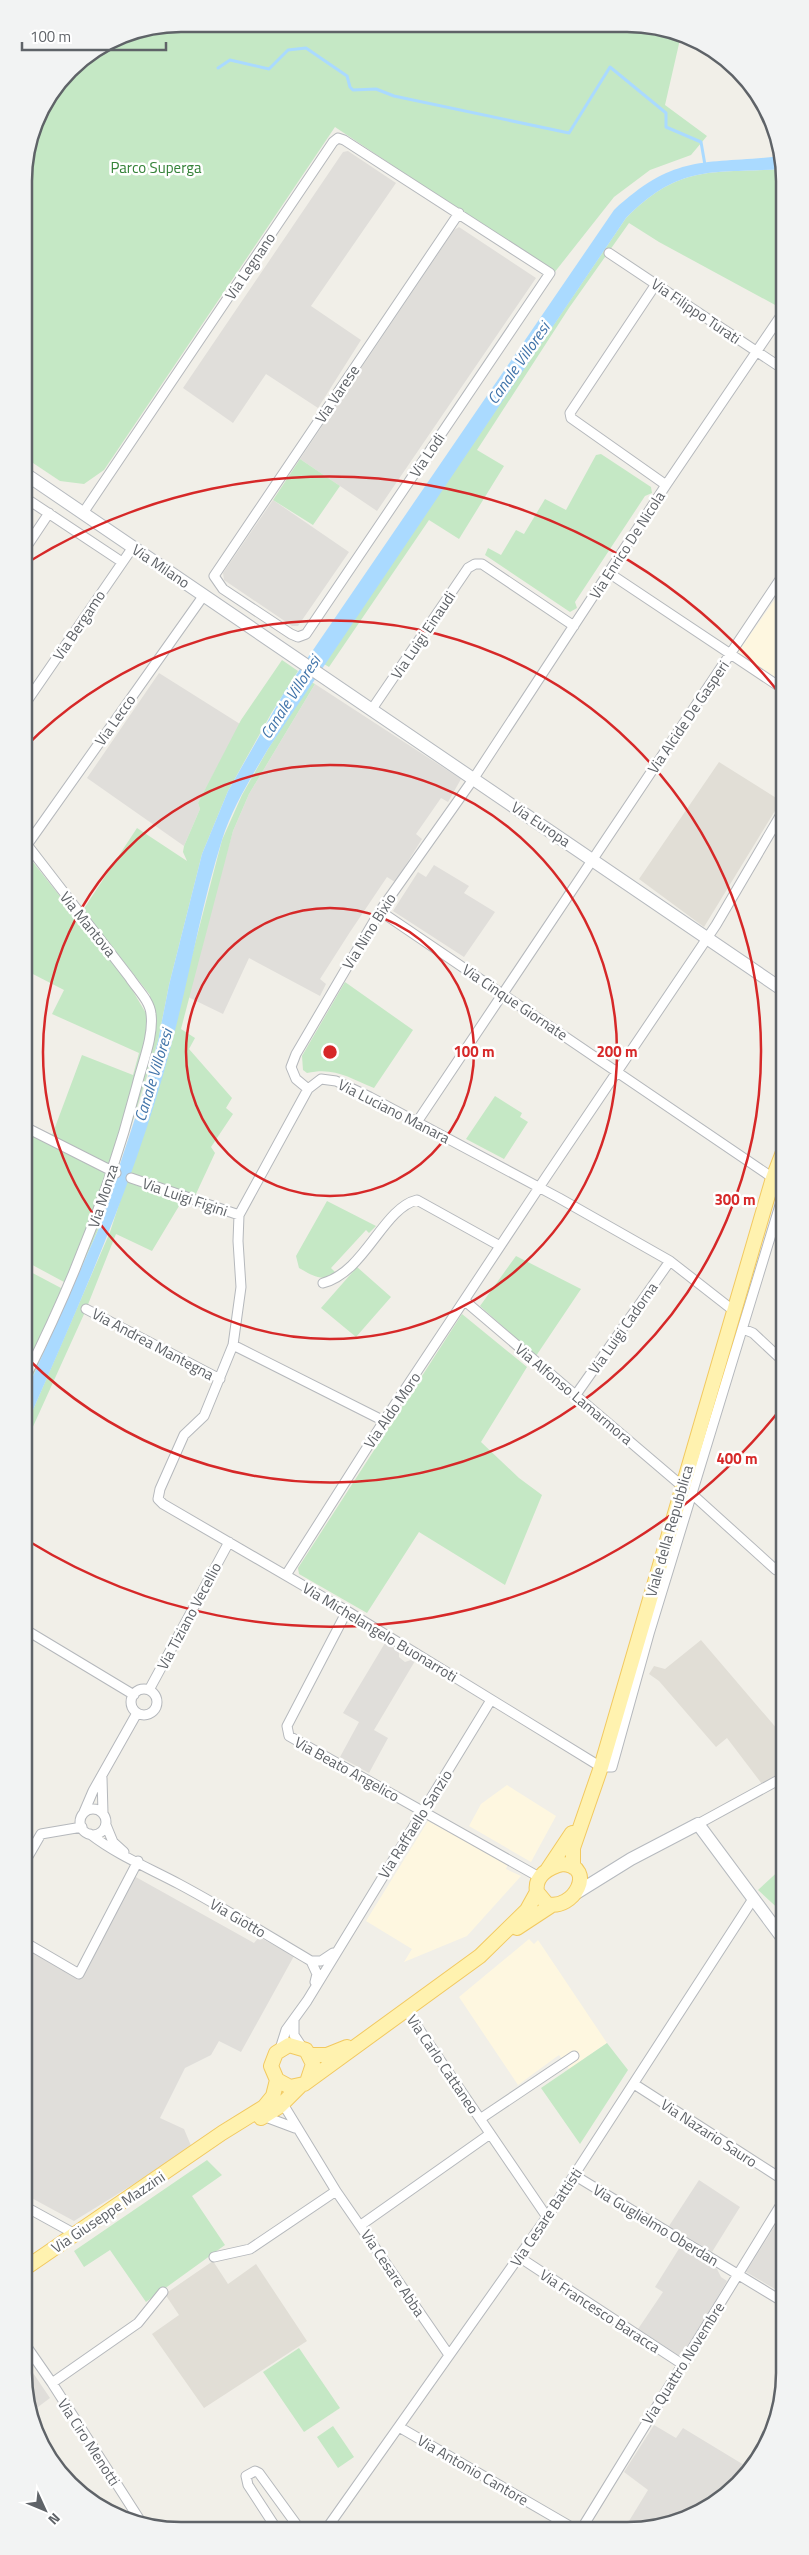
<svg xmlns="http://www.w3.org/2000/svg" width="809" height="2555" font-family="'Titillium Web',sans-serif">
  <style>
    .commercial { fill: #fef7e0 }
    .industrial { fill: #e0deda }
    .education { fill: #e1ded6 }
    .green { fill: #c5e8c5 }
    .water { fill: #aadaff }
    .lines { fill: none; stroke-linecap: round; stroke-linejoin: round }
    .stream { stroke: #aadaff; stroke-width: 3 }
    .street-casing { stroke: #b5b8bc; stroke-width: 11 }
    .secondary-casing { stroke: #b6babf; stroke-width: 14 }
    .primary-casing { stroke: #f2c960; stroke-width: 16 }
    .street { stroke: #fff; stroke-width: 9 }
    .secondary { stroke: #fff; stroke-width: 12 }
    .primary { stroke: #fff2af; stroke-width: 14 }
    .ring { fill: none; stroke: #d62828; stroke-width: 2.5 }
    .labels { text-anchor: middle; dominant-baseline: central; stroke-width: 5; stroke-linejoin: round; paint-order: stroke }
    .park-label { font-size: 15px; fill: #348238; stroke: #fff }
    .street-label { font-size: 15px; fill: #5f6368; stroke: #fff }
    .water-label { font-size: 16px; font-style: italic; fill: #4174aa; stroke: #fff }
    .rim { fill: none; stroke: #5f6368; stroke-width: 2.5 }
    .centre { fill: #d62828; stroke: #fff; stroke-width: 2.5 }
    .ring-label { font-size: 15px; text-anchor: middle; font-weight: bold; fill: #d62828; stroke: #fff; stroke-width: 5; stroke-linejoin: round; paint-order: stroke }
  </style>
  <rect width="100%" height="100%" fill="#f1efe8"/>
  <!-- commercial -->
  <path class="commercial" d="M783,588v94l-45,-30z
    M507,1785l49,31 -25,46 -62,-36 12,-22z
    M428,1821l80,43 -2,5 15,7 -54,60 -63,26 8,-13 -46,-28z
    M529,1939l5,5 4,-4 69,103 -38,26 -10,-14 -41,30 -59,-88z"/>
  <!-- industrial -->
  <path class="industrial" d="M348,151l48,32 -85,123 50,34 -43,68 -52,-34 -33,49 -50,-35 160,-236z
    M459,227l77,51 -159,233 -77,-52 154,-229z
    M273,500l76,52 -51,74h-6l-68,-46 -1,-7z
    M159,673l81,51 -42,79 2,6 -16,37 -97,-68z
    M315,684l146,95 -13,23 -7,-4 -25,36 6,5 -27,43 -8,-5 -37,55 -30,47 6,5 -6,12 -71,-38 -26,56 -35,-17 25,-96 20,-70 16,-37z
    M434,865l35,21 -5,7 31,19 -31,45 -71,-46 25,-39 8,5z
    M385,1643l14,8v6l6,5 6,-2 4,1 -41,69 14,8 -19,35 -29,-16 19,-35 -16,-9z
    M134,1876l120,67 5,-6 35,19 -53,96 -22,-11 -8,14 -26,13 -25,50 24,11 8,19 -118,73 -48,-26v-246l55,29z
    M699,2180l41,27 -28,45 -43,-26z
    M776,2224l9,6v65l-39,-23z
    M680,2247l37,22 4,8 6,4 -43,73 -6,1 -40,-26 25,-37 -8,-5z
    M27,2364l23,34 -20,15 -3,-9z
    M654,2425l22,13 7,-10 66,40 23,-37 2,1 -28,45 -40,33 -48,18h-16l-13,-7 19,-31 -24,-18z"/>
  <!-- education -->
  <path class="education" d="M719,762l62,39 -77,126 -65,-48z
    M701,1640l83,97v33l-22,14 -35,-46 -11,9 -57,-66 -10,-7 5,-8 11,3z
    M213,2261l15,23 28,-20 51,77 -103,67 -52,-74 27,-19 -14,-21z"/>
  <!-- green -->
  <path class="green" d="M181,24l478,3 22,8 -16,70 42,31 -16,19 -41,15 -36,27 -60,76 -219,-146 -231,343 -20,14 -24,-3 -36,-24v-286l12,-50 34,-51 51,-34z
    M782,169v131l-5,6 -118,-64 -30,-19 -60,85 -92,142 27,16 -45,73 -30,-19 -100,147 -5,-3 302,-446c55,-55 86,-44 156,-49z
    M601,454l50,33 1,6 -7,3 -70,106 2,6 -7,4 -85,-57 3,-7 13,7 15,-25 8,4 21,-35 21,11 30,-55z
    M300,459l40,27 -27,39 -40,-25z
    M282,660l16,11 -26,41 -44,79 -26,63 -33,131 -11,56 -59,187 -73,164 -1,-40 4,-11h-4v-72l36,19 3,-6 -39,-21v-130l26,7 31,-83 51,20 6,-22 -87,-39 12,-24 -39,-20v-118l102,129 20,34 3,-20 -67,-85 54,-82 50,33 -4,-9 1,-6 16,-37 -2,-6 43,-83z
    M311,682l4,2 -66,110 -16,37 -52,198 14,9 -6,11 43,49 -6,10 7,6 -22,33 4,6 -20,43 -57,-21 -2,10 46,16 -30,50 -36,-17 -31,78 -59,130v-16l84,-194 62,-190 12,-56 38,-146 20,-45 26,-46z
    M345,982l68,48 -39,58c-25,-10 -39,-21 -67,-15l-4,-3 -1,-14z
    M495,1096l27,17 -2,4 8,5 -24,37 -38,-20z
    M327,1201l49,25 -7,7 -3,-3 -35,38 5,5c-14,10 -24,2 -37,-5l-3,-12z
    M516,1256l65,33 -45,67 -56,-50z
    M357,1267l34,30 -35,40 -35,-29z
    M462,1314l65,53 -46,75 38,36 23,17 -37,90 -86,-53 -52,81 -68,-39 -1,-6z
    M784,1866v48l-26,-24z
    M607,2043l21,27 -48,74 -39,-56z
    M207,2160l15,15 -30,21 33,49 -79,57 -36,-52 -26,17 -10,-16z
    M299,2348l41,60 -36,24 -41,-60z
    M333,2426l21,31 -16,11 -21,-31z"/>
  <!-- water -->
  <path class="water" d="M782,156v13c-70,5 -101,-6 -156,49l-358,531c-17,29 -36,59 -46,91 -21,66 -32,135 -50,202 -34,133 -91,258 -146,384v-34l73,-164 47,-143 12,-44 11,-56 33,-131 26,-63 57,-100 329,-481c63,-58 91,-45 168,-54z"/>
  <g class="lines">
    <!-- stream -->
    <path class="stream" d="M218,68l12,-8 39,9 19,-19 18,-2 41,28 3,11 3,3 23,-1 18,7 175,37 41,-66 56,46v14l35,15 4,23"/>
    <defs>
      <path id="street" d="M609,253l174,116
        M656,284l-86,129 1,5 95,67
        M24,497l98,65
        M83,513l250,-371 5,-4 6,2 206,133 -244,361 -8,3 -7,-3 -68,-45 -9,-13 245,-363
        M25,549l24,-36
        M609,573l174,116
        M25,704l108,-157
        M372,709l96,-141 7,-4h7l92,62
        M25,842l105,136c7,11 20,23 21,36 3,22 -9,50 -14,71 -27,104 -63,196 -111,291
        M27,845l177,-250
        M380,911l393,267
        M308,1089l-12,-10 -5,-12 5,-13 84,-143 94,-133 192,-293 116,-171
        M417,1122l366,-547
        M25,1127l91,46
        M131,1178l108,37
        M323,1283c42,-11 60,-75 94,-83l83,46
        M465,1301l217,185
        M86,1309l134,70
        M734,1311l-64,-50 -111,-63 -189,-101 -34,-16 -15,-2 -13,10 -69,126 -1,26 3,46 -8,58 -29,71 -20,19 -24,54 -2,10 5,5 184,107 254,156h11l37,-133 135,-442
        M743,1329l10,4 31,29
        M233,1345l151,76
        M575,1396l95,-135
        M692,1494l84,76 8,-1
        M286,1575l98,-154 162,-244 170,-252 67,-114
        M347,1611l-60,115 2,10 250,141
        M26,1630l108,65
        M131 1702a13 13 0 1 1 26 0a13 13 0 1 1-26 0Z
        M149,1690l80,-148
        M102,1778l1,35
        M80 1822a13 13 0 1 1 26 0a13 13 0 1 1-26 0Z
        M84,1812l9,-21 44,-78
        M698,1824l86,-47
        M106,1825l7,17 11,10
        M90,1834c27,21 59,34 89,50 45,24 88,51 132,77l6,13 -2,8
        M26,1860l15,-26 41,-7
        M26,1943l53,31 59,-113
        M311,1961h10l12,-8
        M406,2010l141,207
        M294,2020v15l8,12
        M280,2049l6,-19 21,-29 184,-301
        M634,2084l151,97
        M283,2104l53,87 113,164
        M263,2116l32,12
        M480,2119l94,-63
        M574,2175l211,128
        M26,2207l49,27
        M361,2225l129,-91
        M214,2257l36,-8 86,-58
        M519,2257l163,107
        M27,2347l25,36
        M399,2427l174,101
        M143,2525l-91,-142 86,-60 25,-31
        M276,2528l-28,-43 -2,-9 9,-5 4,2 40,55
        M327,2528l220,-311 206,-318
        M582,2528l203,-330"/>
      <path id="secondary" d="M24,473l759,517
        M573,1895l58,-36 67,-35 86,116"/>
      <path id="primary" d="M563,1864c34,3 11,47 -16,40l-10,-12c-3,-16 12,-25 26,-28z
        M573,1867v-19l28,-81 172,-589 10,-26
        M548,1869l24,-36
        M517,1928l35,-23
        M310,2055h17l20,-8
        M308,2079l5,-15 -7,-14 -17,-5 -13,8 -5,13 6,14 13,7 14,-3 176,-128 47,-46 10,-18
        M261,2118l19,-12 21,-21
        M27,2267l195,-134 42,-26 9,-11 4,-16"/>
    </defs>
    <!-- street casing -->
    <use href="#street" class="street-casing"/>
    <!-- secondary casing -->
    <use href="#secondary" class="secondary-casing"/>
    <!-- primary casing -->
    <use href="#primary" class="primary-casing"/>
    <!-- street -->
    <use href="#street" class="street"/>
    <!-- secondary -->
    <use href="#secondary" class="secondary"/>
    <!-- primary -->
    <use href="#primary" class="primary"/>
  </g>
  <!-- distance rings -->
  <g class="ring">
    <circle cx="330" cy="1052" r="144"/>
    <circle cx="330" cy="1052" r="287"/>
    <path d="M25 747A431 431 0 1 1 28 1359"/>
    <path d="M783 1406A575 575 0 0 1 30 1542M25 564A575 575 0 0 1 780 694"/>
  </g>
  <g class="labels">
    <!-- park labels -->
    <g class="park-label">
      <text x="156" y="167">Parco Superga</text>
    </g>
    <!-- street labels -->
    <g class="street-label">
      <text transform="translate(250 266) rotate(-56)">Via Legnano</text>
      <text transform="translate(696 311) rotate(34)">Via Filippo Turati</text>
      <text transform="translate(337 394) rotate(-56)">Via Varese</text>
      <text transform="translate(427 455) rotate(-56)">Via Lodi</text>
      <text transform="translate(627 545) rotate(-57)">Via Enrico De Nicola</text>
      <text transform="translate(161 566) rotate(34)">Via Milano</text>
      <text transform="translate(79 625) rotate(-56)">Via Bergamo</text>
      <text transform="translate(423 635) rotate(-56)">Via Luigi Einaudi</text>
      <text transform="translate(688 717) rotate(-56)">Via Alcide De Gasperi</text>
      <text transform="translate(115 720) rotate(-55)">Via Lecco</text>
      <text transform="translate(541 824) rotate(34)">Via Europa</text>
      <text transform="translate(88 924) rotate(51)">Via Mantova</text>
      <text transform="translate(369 931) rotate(-58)">Via Nino Bixio</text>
      <text transform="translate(515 1002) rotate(34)">Via Cinque Giornate</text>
      <text transform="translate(394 1111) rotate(27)">Via Luciano Manara</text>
      <text transform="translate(103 1196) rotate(-72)">Via Monza</text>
      <text transform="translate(185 1197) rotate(19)">Via Luigi Figini</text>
      <text transform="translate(623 1328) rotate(-55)">Via Luigi Cadorna</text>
      <text transform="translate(153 1344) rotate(28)">Via Andrea Mantegna</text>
      <text transform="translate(574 1394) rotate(40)">Via Alfonso Lamarmora</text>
      <text transform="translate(392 1410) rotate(-56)">Via Aldo Moro</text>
      <text transform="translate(669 1531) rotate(-74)">Viale della Repubblica</text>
      <text transform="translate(189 1616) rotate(-62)">Via Tiziano Vecellio</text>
      <text transform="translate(380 1632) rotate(31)">Via Michelangelo Buonarroti</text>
      <text transform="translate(347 1769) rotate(29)">Via Beato Angelico</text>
      <text transform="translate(415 1824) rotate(-58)">Via Raffaello Sanzio</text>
      <text transform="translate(238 1918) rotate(30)">Via Giotto</text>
      <text transform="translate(443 2064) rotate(56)">Via Carlo Cattaneo</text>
      <text transform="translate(709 2133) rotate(33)">Via Nazario Sauro</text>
      <text transform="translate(108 2212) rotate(-34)">Via Giuseppe Mazzini</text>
      <text transform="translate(546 2217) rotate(-56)">Via Cesare Battisti</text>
      <text transform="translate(656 2225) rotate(31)">Via Guglielmo Oberdan</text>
      <text transform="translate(393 2273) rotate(56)">Via Cesare Abba</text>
      <text transform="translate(600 2311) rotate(33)">Via Francesco Baracca</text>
      <text transform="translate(683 2363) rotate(-58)">Via Quattro Novembre</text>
      <text transform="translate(89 2442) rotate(57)">Via Ciro Menotti</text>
      <text transform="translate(473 2470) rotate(30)">Via Antonio Cantore</text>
    </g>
    <!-- water labels -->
    <g class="water-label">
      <text transform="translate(518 363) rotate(-55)">Canale Villoresi</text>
      <text transform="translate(290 697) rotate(-57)">Canale Villoresi</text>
      <text transform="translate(153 1075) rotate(-73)">Canale Villoresi</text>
    </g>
  </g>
  <!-- crop -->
  <path d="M0 0H809V2555H0ZM181 32H627A149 149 0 0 1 776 181V2373A149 149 0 0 1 627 2522H181A149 149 0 0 1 32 2373V181A149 149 0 0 1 181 32Z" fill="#f2f3f3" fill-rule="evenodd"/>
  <path class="rim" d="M181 32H627A149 149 0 0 1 776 181V2373A149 149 0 0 1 627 2522H181A149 149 0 0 1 32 2373V181A149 149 0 0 1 181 32Z"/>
  <circle cx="330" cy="1052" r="8" class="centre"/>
  <g class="ring-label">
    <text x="474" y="1057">100 m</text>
    <text x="617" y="1057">200 m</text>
    <text x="735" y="1205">300 m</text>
    <text x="737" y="1464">400 m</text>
  </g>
  <!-- north arrow -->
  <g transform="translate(45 2510) rotate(134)" stroke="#ffffff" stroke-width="4" paint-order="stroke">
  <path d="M0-4L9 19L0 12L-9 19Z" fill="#5f6368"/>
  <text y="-8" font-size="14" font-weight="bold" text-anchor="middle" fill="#5f6368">N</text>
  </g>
  <!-- scale -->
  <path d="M22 42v8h144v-8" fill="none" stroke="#5f6368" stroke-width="2.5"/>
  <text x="30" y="42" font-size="15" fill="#5f6368" stroke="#ffffff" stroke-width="4" paint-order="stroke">100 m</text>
</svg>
